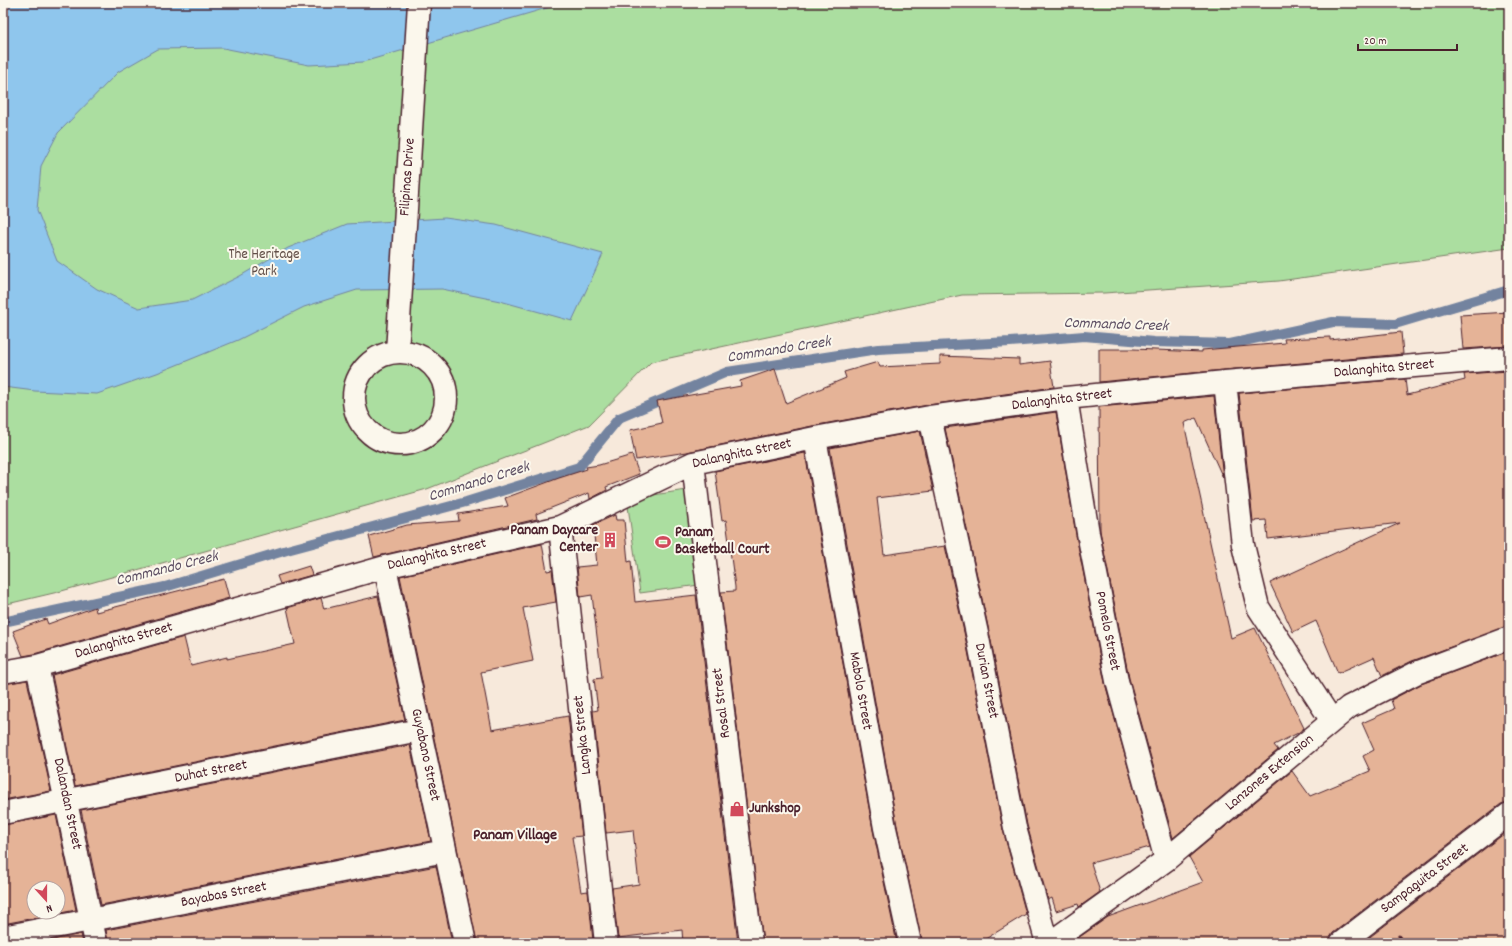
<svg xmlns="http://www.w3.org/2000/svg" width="1512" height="946" font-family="Dekko,sans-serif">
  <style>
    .green { fill: #abdea0; stroke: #7a7e66 }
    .water { fill: #8fc6ed; stroke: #73839f }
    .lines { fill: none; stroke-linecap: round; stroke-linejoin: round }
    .stream { stroke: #73839f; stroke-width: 10 }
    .building { fill: #e5b397; stroke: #4a1f2b; fill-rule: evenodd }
    .minor-casing { stroke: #4a1f2b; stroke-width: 25 }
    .path { stroke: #4a1f2b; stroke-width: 2.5; stroke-dasharray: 4 3; stroke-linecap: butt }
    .minor { stroke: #fbf7ec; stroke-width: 22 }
    .labels { text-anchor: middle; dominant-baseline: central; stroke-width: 4; stroke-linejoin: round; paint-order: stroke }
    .street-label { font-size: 15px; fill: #4a1f2b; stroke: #fbf7ec }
    .park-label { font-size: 15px; fill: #624f48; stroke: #fbf7ec }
    .poi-label { font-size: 15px; font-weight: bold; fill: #4a1f2b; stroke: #fbf7ec; text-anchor: start }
    .water-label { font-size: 16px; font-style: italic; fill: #5f5165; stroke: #fbf7ec }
    .neighbourhood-label { font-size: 16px; font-weight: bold; fill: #4a1f2b; stroke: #fbf7ec }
  </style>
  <rect width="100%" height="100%" fill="#f7e9db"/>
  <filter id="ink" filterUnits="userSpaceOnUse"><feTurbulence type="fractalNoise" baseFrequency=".025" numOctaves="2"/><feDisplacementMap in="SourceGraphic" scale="8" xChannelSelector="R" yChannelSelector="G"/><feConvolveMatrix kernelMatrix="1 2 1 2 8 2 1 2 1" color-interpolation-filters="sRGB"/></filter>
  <g filter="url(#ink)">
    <!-- green -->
    <path class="green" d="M3,3h1506v245l-230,33 -175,12 -142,2 -311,67 -62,63 -162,64 -369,103 -55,13z
      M686,490l13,95 -59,8 -13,-94z"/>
    <!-- water -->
    <path class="water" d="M3,3h561l-201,59 -54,3 -86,-17 -65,1 -40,23 -60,61 -17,33 -4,44 20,51 40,28 42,19 53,-8 48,-24 48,-28 59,-24 98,-6 51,7 107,29 -31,67 -72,-20 -58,-12 -85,1 -53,17 -66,33 -81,33 -60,21 -62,-3 -32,-4z"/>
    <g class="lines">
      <!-- stream -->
      <path class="stream" d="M3,622l162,-35 122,-37 179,-48 113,-35 40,-49 108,-46 151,-23 132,-7 74,-6 70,6 76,2 103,-22 62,2 114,-34"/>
    </g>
    <!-- building -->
    <path class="building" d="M1509,312v34l-46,3 -3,-34z
      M1401,332l2,22 -179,16 -125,12v-33h34l69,3v-2l83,-7 -1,-4 46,-2v3z
      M940,356l79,3v6l31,-4 4,26 -126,18 -116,21 -125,26 -51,8 -6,-30 32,-7 -5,-22 84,-15 -1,-5 35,-12 11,34 60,-25 -2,-6 34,-10 2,5 60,-3z
      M1509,371v255l-97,35 -30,15 -8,-19 -36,16 -22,-52 -23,11 -23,-49 130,-60 -132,16 -2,-19 -13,1 -14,-128 166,-14 2,16 58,-15 -1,-6z
      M1214,396l9,82 -27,-60 -12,5 47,215 24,-10 49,100 -6,5 -24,12 4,5 -105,88 -44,-160 -29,-147 -1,-124z
      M1056,412l20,123 29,148 45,164 -59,16 9,29 -21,15 -1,-3 -22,7 -4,-13 -4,2 -21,-75 -37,-189 -45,-208z
      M920,431l13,60 -56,7 7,57 61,-9 21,95 37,189 23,84 -47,29h-57l-25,-117 -67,-378z
      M805,453l68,377 24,113h-134l-42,-351 14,-1v-4l-9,-67 -4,1 -7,-50z
      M632,455l7,19 -33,13 1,3 -17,9 -1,-6 -53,21 1,5 -163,38 -5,-21 38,-11 52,-4 -1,-7 50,-8 -3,-8 54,-20 28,-9 -1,-2 13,-2z
      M615,515l1,5h8l4,42 3,-1 4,41 61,-7 42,348h-55l-1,-13 -64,8 -6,-50 27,-4 -6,-54 -27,3 -13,-122 5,-1 -4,-31 8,-1 -10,-83 -12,2 -3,-30 20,-2 -4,-40z
      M542,544l5,27 5,-1 4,32 -33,6 10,53 -52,11 11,58 76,-14 14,120 -10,1 9,55 7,-1 5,50 -19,2h-97l-77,-367z
      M309,566l3,9 -32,9 -3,-8z
      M224,579l5,19 -195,56 -11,2 -10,-25 33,-12 2,5 47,-17 1,5z
      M378,596l27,124 -330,66 -23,-111 132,-38 7,29 36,-9v2l68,-15 -8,-36 34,-10 3,11z
      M1509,651v151l-8,2 -168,129 -3,5 -1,5h-258l37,-26 95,-35 -14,-25 103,-86 18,25 60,-25 -7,-15 11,-6 -12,-27 32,-14 -3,-9 30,-16z
      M27,680l24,111 -48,9v-116z
      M410,745l21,96 -330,64 -20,-95z
      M56,815l20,95 -73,14v-99zM34,888h24v24h-24z
      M1509,830v113h-147z
      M436,866l16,77h-344l-2,-13z
      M81,934l2,9h-45z"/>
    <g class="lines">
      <defs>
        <path id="minor" d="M354 398a46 46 0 1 1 92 0a46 46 0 1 1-92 0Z
          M397,352l22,-349
          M1225,382l18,163 15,62 74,114
          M1066,398l22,135 29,148 49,179
          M930,417l48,221 37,190 32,115
          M815,438l70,390 25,115
          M693,463l58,480
          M560,527l46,416
          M385,567l80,376
          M37,666l59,277
          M3,672l34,-6 348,-99 175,-40 133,-64 122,-25 115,-21 136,-19 159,-16 284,-24
          M3,813l416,-83
          M3,937l442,-86
          M1050,943l116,-83 183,-153 67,-34 93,-35
          M1341,943l168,-129"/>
      </defs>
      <!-- minor casing -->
      <use href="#minor" class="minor-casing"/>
      <!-- path -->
      <path class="path" d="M1398,935l6,8"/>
      <!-- minor -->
      <use href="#minor" class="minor"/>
    </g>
  </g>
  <!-- icons -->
  <defs>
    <symbol id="building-bare" viewBox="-9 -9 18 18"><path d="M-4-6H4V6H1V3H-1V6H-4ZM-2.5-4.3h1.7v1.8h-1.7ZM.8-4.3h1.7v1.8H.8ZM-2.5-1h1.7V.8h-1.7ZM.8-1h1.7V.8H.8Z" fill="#d1495b" stroke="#fbf7ec" stroke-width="2.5" paint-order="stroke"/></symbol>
    <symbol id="stadium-bare" viewBox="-9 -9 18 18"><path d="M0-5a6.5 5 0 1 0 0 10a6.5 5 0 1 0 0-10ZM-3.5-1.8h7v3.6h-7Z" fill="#d1495b" stroke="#fbf7ec" stroke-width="2.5" paint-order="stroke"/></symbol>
    <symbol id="shop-bare" viewBox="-9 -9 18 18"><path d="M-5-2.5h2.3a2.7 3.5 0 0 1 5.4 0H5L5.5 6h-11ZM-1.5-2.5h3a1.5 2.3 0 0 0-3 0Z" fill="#d1495b" stroke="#fbf7ec" stroke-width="2.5" paint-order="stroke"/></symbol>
  </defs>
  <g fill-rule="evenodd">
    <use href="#building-bare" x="599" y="529" width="22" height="22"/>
    <use href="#stadium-bare" x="652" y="531" width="22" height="22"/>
    <use href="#shop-bare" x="726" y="798" width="22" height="22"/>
  </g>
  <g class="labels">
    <!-- street labels -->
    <g class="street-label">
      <text transform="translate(408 177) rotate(-86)">Filipinas Drive</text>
      <text transform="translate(1384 369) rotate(-5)">Dalanghita Street</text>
      <text transform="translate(1062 400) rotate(-7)">Dalanghita Street</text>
      <text transform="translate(742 454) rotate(-12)">Dalanghita Street</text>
      <text transform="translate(437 555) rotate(-13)">Dalanghita Street</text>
      <text transform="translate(1107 631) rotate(79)">Pomelo Street</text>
      <text transform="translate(124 641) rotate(-16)">Dalanghita Street</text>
      <text transform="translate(986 681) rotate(79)">Durian Street</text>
      <text transform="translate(860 691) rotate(80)">Mabolo Street</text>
      <text transform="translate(722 703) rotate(-97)">Rosal Street</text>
      <text transform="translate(583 735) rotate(-96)">Langka Street</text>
      <text transform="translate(425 755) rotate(78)">Guyabano Street</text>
      <text transform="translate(211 772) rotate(-11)">Duhat Street</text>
      <text transform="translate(1270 773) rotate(-40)">Lanzones Extension</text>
      <text transform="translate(67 804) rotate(78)">Dalandan Street</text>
      <text transform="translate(1425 879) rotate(-37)">Sampaguita Street</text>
      <text transform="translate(224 895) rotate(-11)">Bayabas Street</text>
    </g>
    <!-- park labels -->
    <g class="park-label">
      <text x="264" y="255">The Heritage<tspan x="264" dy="17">Park</tspan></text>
    </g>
    <!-- poi labels -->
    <g class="poi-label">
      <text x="598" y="531" text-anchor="end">Panam Daycare<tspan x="598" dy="17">Center</tspan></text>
      <text x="675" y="533">Panam<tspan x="675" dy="17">Basketball Court</tspan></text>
      <text x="749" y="809">Junkshop</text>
    </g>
    <!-- water labels -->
    <g class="water-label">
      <text transform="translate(1116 325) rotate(2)">Commando Creek</text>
      <text transform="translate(779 350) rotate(-9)">Commando Creek</text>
      <text transform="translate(479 482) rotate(-17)">Commando Creek</text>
      <text transform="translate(167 569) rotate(-14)">Commando Creek</text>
    </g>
    <!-- neighbourhood labels -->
    <g class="neighbourhood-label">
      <text x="515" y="835">Panam Village</text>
    </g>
  </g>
  <!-- margin -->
  <rect width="1512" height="946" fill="none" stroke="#fbf7ec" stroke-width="16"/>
  <rect x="8" y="8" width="1496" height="930" fill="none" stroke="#4a1f2b" stroke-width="1.5" filter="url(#ink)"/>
  <!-- north arrow -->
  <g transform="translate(46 900) rotate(159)"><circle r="19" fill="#fbf7ec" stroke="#b4a19f"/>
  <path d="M0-3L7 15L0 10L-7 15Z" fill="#d1495b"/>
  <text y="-6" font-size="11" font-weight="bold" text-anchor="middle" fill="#4a1f2b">N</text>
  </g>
  <!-- scale -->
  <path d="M1358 44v6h99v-6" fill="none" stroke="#4a1f2b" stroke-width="2"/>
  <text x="1364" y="44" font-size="12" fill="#4a1f2b" stroke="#fbf7ec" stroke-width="3" paint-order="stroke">20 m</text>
</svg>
